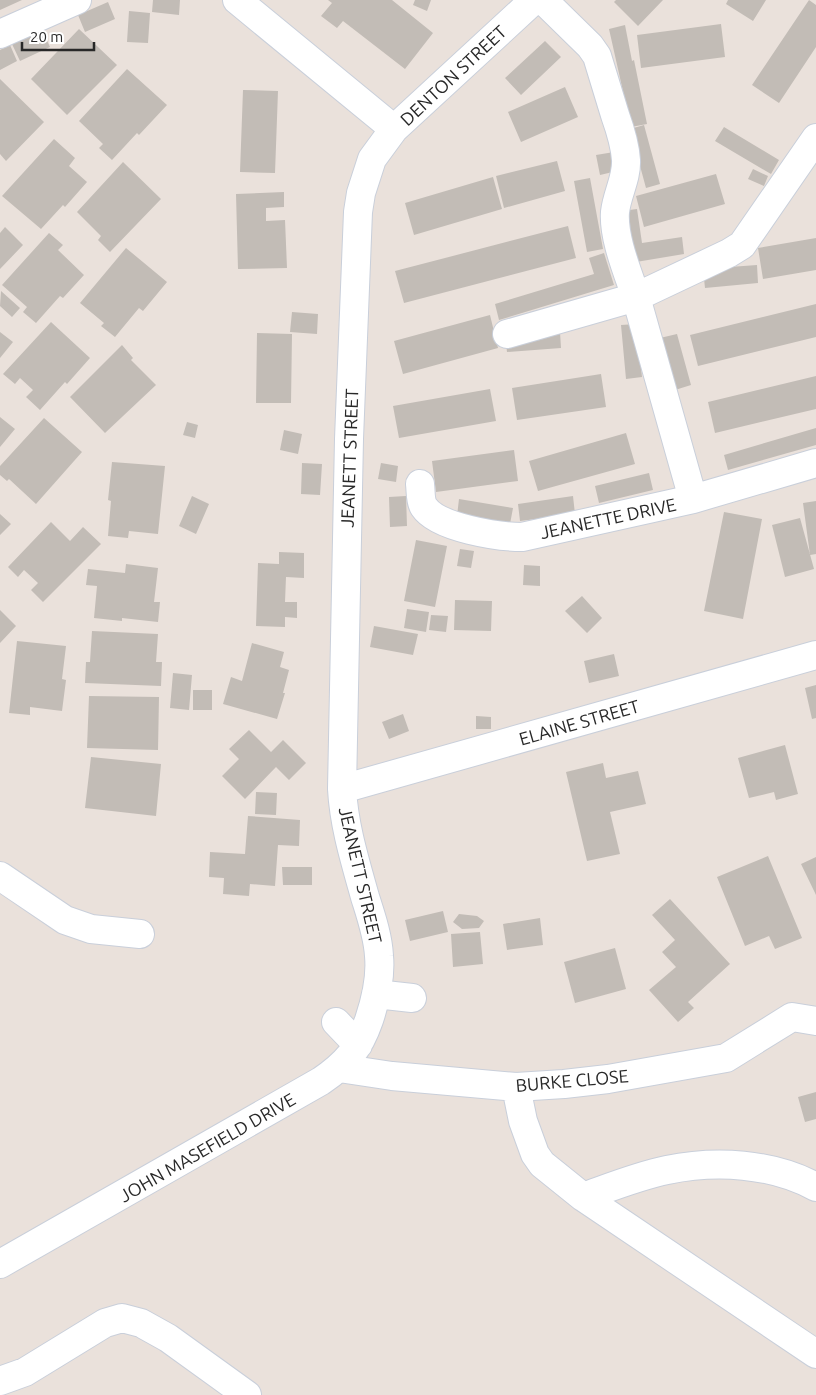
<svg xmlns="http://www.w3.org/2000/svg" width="816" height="1395" font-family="Ubuntu,sans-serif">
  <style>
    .building { fill: #c2bcb6 }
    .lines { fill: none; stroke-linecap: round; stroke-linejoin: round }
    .minor-casing { stroke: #c9cfda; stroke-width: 30 }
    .minor { stroke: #fff; stroke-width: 28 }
    .labels { text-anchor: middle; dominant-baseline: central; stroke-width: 4; stroke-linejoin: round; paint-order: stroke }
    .street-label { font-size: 18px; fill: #282828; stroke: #fff }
  </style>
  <rect width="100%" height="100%" fill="#eae1db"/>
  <!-- building -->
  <path class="building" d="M0,0h22l-22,10z
    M153,0h27l-1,15 -27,-3z
    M328,0h64l41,33 -28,36 -62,-48 -6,7 -16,-12 11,-13z
    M415,0h16l-4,11 -14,-6z
    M616,0h47l-25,26 -24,-24z
    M728,0h38l-13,21 -27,-17z
    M809,0l7,5v42l-37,56 -27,-18z
    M108,2l7,17 -30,13 -7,-17z
    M129,11l21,2 -2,30 -21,-1z
    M721,24l4,33 -84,11 -4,-33z
    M625,25l7,36 2,-1 13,64 -16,3 -22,-98z
    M79,29l38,36 -50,50 -36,-36z
    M42,30l8,17 -30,14 -8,-17z
    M545,41l16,16 -40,38 -16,-17z
    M10,45l7,16 -17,9v-20z
    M127,69l40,36 -28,30 -2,-2 -25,27 -13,-12 4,-4 -24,-23z
    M0,79l44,43 -38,39 -6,-7z
    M565,87l13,30 -57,25 -13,-30z
    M243,90l35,1 -3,82 -35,-1z
    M644,125l16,59 -14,4 -16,-59z
    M724,127l55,33 -8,14 -56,-33z
    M54,139l21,19 -6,8 18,16 -22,25 -2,-2 -22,24 -39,-33z
    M614,152l3,19 -17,4 -4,-20z
    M557,161l8,30 -61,17 -8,-32z
    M123,162l38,37 -51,53 -12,-12 3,-4 -24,-24z
    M753,169l15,7 -4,10 -16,-7z
    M716,174l9,30 -81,23 -8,-31z
    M493,177l9,32 -88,26 -9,-32z
    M590,178l13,71 -16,3 -13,-71z
    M284,192v15l-18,1v13l19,-1 2,48 -49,1 -2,-75z
    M637,209l5,34 40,-6 2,17 -54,9 -8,-52z
    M568,226l8,32 -172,45 -9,-32z
    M5,227l18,18 -23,24v-36z
    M49,233l14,12 -5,5 26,25 -21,23 -3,-2 -24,27 -13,-11 4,-5 -25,-22z
    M816,238v32l-53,9 -5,-31z
    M126,248l41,34 -24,29 -4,-3 -24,29 -14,-11 3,-3 -24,-20z
    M604,253l10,32 -115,35 -4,-16 99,-30 -5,-16z
    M757,265l1,18 -53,5 -2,-19z
    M1,291l19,17 -8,9 -12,-11z
    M816,304v33l-118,29 -8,-31z
    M292,312l26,2 -1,20 -27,-2z
    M490,315l8,33 -95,26 -9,-33z
    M51,322l39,36 -23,26 -2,-2 -25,28 -14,-13 7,-7 -13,-12 -5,6 -12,-10z
    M636,324l6,53 -16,2 -5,-54z
    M0,332l13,10 -13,16z
    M560,332l1,16 -54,4 -2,-17z
    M257,333l35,1 -1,69h-35z
    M677,334l14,51 -16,5 -15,-52z
    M122,345l11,13 -2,2 25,25 -51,48 -35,-36z
    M601,374l5,33 -89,13 -5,-32z
    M816,376v33l-101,24 -7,-31z
    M490,389l6,32 -97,17 -6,-32z
    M0,417l15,12 -15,18z
    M44,418l38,34 -46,52 -27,-25 -2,2 -7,-6v-9z
    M187,422l11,3 -3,13 -12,-3z
    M816,428v17l-88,25 -4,-15z
    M284,430l18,4 -4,20 -18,-4z
    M626,433l9,31 -97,27 -9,-30z
    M514,450l4,31 -82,11 -4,-31z
    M112,462l53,4 -7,68 -29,-3 -1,7 -20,-2 3,-35 -3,-1z
    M302,463l20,1 -2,31 -19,-1z
    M381,463l17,3 -2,16 -18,-3z
    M649,473l4,17 -54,13 -4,-17z
    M192,496l17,8 -13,30 -17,-8z
    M406,496l1,30 -17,1 -1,-30z
    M573,496l2,18 -55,7 -2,-17z
    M459,499l54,9 -3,16 -53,-8z
    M816,501v53l-6,1 -7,-52z
    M724,512l38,7 -19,100 -39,-8z
    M0,514l11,10 -11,11z
    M800,518l14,51 -29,8 -13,-52z
    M51,522l19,19 13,-14 18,17 -58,58 -12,-12 7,-7 -14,-13 -6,7 -10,-10z
    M416,540l31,6 -12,61 -31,-6z
    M460,549l14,2 -3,17 -14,-2z
    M279,552l25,1v25l-18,-1 -1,25h12v16l-12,-1v10l-29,-1 2,-63 21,1z
    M126,564l32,4 -4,34h6l-2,20 -36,-4v3l-28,-3 3,-32 -11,-1 2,-16 37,4z
    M524,565l16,1v20l-17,-1z
    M582,596l20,22 -15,15 -22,-22z
    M455,600l37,1 -1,30 -37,-1z
    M407,609l22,3 -3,20 -22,-4z
    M0,610l16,16 -16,17z
    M431,615l17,1 -2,16 -17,-2z
    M374,626l44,8 -5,21 -43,-8z
    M92,631l66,3 -2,28h6l-1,24 -76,-3 1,-21h4z
    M17,641l49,5 -4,33 4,1 -4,31 -32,-4v8l-21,-2z
    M252,643l32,9 -4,15 9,3 -6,23h2l-8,26 -54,-15 8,-27 11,4z
    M614,654l5,22 -30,7 -5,-22z
    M173,673l19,2 -3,35 -19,-2z
    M816,685v33l-4,1 -7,-31z
    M193,690h19v20h-19z
    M89,696l70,1 -1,53 -71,-2z
    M403,714l6,17 -20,8 -7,-17z
    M476,716l15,1v12h-15z
    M249,730l22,22 12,-12 23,23 -17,17 -13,-13 -31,32 -23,-23 17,-17 -10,-10z
    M785,745l13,49 -22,6 -2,-8 -25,6 -11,-40z
    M91,757l70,7 -5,52 -71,-8z
    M603,763l3,15 32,-7 8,33 -36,8 10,42 -33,7 -21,-89z
    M256,792l21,1 -1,22 -21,-1z
    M248,816l52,4 -1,26 -21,-1 -3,41 -25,-2 -1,12 -26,-2 1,-16 -15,-1 1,-25 35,2z
    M768,856l34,82 -27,11 -6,-13 -24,10 -28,-69z
    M816,857v38l-15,-31z
    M282,867h30v18h-29z
    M670,899l60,65 -42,38 6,6 -16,14 -29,-32 27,-23 -14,-15 13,-12 -23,-25z
    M443,911l5,21 -38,9 -5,-21z
    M459,914l18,2 7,5 -5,7 -17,1 -9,-7z
    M540,918l3,27 -36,5 -4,-26z
    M480,932l3,32 -30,3 -2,-33z
    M615,948l11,41 -51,14 -11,-41z
    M816,1092v27l-11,3 -7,-25z"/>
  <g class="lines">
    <defs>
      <path id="minor" d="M237,0l157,129
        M543,0l47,46 7,10c6,20 12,39 18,59 5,14 10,29 11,45 1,18 -9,34 -11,52 -2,26 13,61 21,85l57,202
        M0,34l77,-34
        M507,334l129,-37 93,-44 13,-8 74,-107
        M420,484c1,8 0,17 4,23 14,21 75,30 98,30l171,-38 123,-36
        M342,789l474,-134
        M0,876l65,44 26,9 49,5
        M376,994l36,4
        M336,1022l22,23
        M339,1068l53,8 124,11 48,-3 44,-5 118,-21 66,-41 24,4
        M516,1087l7,34 12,33 7,10 41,33 233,157
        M583,1197c28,-10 55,-21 84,-27 49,-10 105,-7 149,17
        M0,1264l321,-183c25,-17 38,-32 48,-61 7,-21 12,-43 10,-64 -1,-20 -8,-40 -14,-59 -10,-36 -21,-71 -23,-108l7,-350 9,-227 3,-19 11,-34 22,-30 140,-129
        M0,1381l25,-9 80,-49 17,-5 19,5 27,15 79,57"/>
    </defs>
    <!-- minor casing -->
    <use href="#minor" class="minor-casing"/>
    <!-- minor -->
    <use href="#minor" class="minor"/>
  </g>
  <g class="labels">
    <!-- street labels -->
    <g class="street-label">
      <text transform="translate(453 75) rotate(-43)">DENTON STREET</text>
      <text transform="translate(349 458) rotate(-88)">JEANETT STREET</text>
      <text transform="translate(608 518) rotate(-12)">JEANETTE DRIVE</text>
      <text transform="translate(579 722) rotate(-16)">ELAINE STREET</text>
      <text transform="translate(361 875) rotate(77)">JEANETT STREET</text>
      <text transform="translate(572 1080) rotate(-5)">BURKE CLOSE</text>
      <text transform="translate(207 1147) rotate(-30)">JOHN MASEFIELD DRIVE</text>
    </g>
  </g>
  <!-- scale -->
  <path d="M22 42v8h72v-8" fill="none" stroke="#282828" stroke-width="2.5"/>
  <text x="30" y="42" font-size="15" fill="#282828" stroke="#ffffff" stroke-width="4" paint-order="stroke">20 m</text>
</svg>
